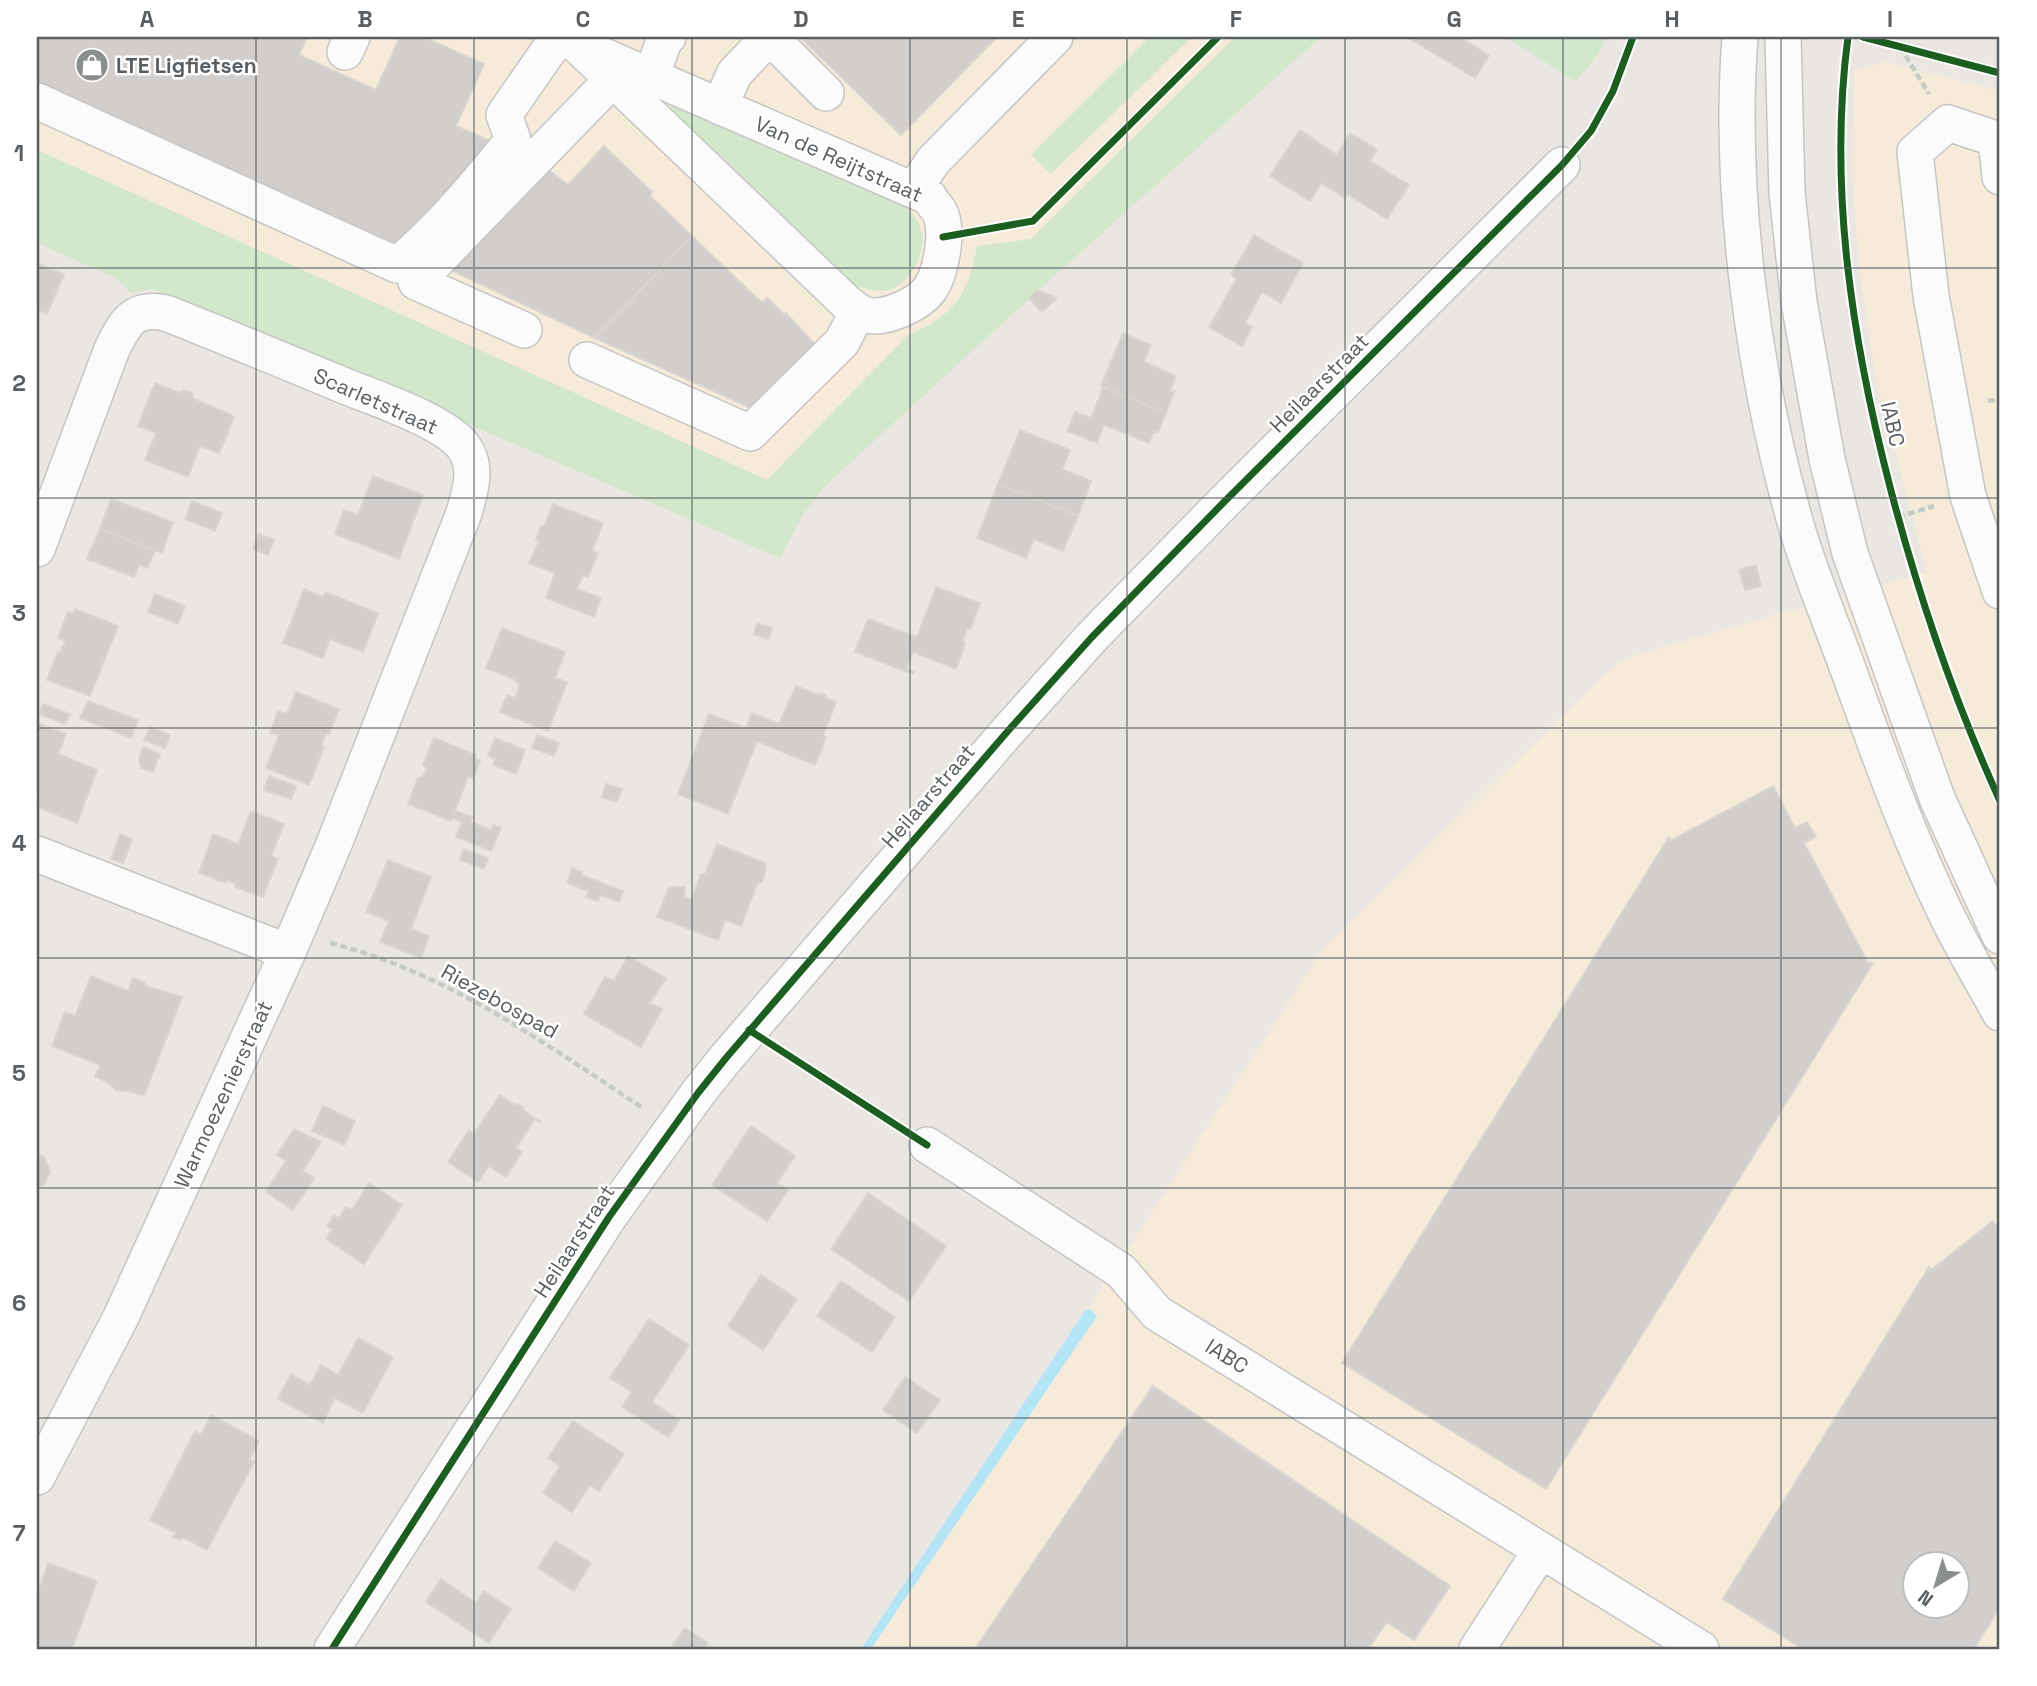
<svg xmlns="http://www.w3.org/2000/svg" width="2037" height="1686" font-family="'Space Grotesk',sans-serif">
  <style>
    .commercial { fill: #f6ead9; fill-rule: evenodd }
    .green { fill: #d3e7cb }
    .water { fill: #b3e5f6 }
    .building { fill: #d1cecc; stroke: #d9d5d1; stroke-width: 2; fill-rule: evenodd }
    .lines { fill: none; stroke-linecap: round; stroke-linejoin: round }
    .minor-casing { stroke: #c6c5c5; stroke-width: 38 }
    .path { stroke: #c5cbc6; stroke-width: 4.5; stroke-dasharray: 7 3.5; stroke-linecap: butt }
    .minor { stroke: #fcfbfb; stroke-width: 35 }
    .cycleway-casing { stroke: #fff; stroke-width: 11 }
    .cycleway { stroke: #1b5e20; stroke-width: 7 }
    .grid { fill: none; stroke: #585e62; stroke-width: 2; stroke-opacity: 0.55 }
    .labels { text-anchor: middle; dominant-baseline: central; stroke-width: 5; stroke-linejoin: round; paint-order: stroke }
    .poi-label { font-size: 21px; font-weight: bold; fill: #585e62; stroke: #fff; text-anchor: start }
    .street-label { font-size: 21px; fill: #585e62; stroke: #fff }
    .neatline { fill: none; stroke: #585e62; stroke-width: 2.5 }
    .grid-label { font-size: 23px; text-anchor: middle; font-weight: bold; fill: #585e62 }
  </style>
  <rect width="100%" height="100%" fill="#eae6e2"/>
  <!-- commercial -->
  <path class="commercial" d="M37,37h1198l-204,202 -83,72 -25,18 -15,6 -141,145 -730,-330z
    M1886,62l114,29v1558h-1133l456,-700 282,-275 14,-11 16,-8 292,-83 -51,-192 -17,-111 -7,-99 2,-100zM1914,1564h42v42h-42z"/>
  <!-- green -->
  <path class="green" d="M1150,37h42l-141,137 -20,-19z
    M1235,37h86l-279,250 -217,199 -21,27 -24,45 -627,-269 -22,4 -17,-16 -77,-34v-93l730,330 141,-145c48,-20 60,-41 69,-89l54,-7z
    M1506,37h100l-5,13 -25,32z
    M675,104l231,102c7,8 14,16 16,28 3,23 -14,55 -40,57 -9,0 -18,-3 -27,-5l-180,-168 -6,-9z"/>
  <!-- water -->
  <path class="water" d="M1090,1309l7,7 -226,333h-10l224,-338z"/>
  <!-- building -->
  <path class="building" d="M37,37h270l-8,18 77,35 24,-53h23l61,27 -28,62 44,19 -101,105 -362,-163z
    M800,37h197l-96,98z
    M1407,37h52l30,18 -14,23z
    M1300,130l37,25 13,-22 27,16 -7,12 39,24 -22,34 -40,-25 -2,4 -24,-15 -11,18 -40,-25z
    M604,146l48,46 -2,4 42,40 -97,102 -155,-73 100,-102 28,22z
    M1254,235l49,28 -22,40 -19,-11 -17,31 7,4 -10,19 -33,-19 28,-49 -6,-3z
    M692,236l70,67 5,-5 17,17 2,-2 29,32 -62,64 -158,-71z
    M37,263l27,12 -17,39 -8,-4 -2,5z
    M1037,290l20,8 -15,14 -13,-14z
    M1123,333l28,12 -7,17 32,14 -6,15 4,1 -8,21 -65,-27z
    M155,383l24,10 6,-3 7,3 2,6 36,15 4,4 -15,35 -19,-7 -12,31 -43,-17 11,-27 -18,-7z
    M1101,386l65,27 -8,19 -4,-1 -5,12 -45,-18 -7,18 -30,-12 8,-19 16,6 12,-30z
    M1020,430l50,20 -8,19 29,12 -13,35 -80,-32z
    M373,476l50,19 -24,64 -64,-25 9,-24 14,5z
    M998,484l80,32 -15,35 -29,-12 -8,19 -49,-20z
    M111,499l62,23 -11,31 -62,-24z
    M192,501l30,12 -7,18 -30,-12z
    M553,504l50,19 -11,28 6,2 -10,24 -5,-2 -6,14 24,9 -7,19 -48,-19 9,-25 -26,-10 10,-22 -3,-1 5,-14h3z
    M100,529l55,21 -7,18 -9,-3 -5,12 -47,-18z
    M259,534l15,6 -6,15 -15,-6z
    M1756,565l5,21 -16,4 -6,-20z
    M936,587l44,16 -9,25 -4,1 -4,11 2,4 -9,25 -43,-17 -7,17 8,3 -1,2 -58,-22 13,-33 49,18z
    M304,589l19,8 2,-5 53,21 -15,39 -33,-13 -7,19 -40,-15z
    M155,594l30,12 -7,18 -30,-12z
    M75,609l43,17 -28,70 -43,-16 11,-28 2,1 5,-12 -7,-3 10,-26 5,2z
    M757,623l15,5 -4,11 -14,-5z
    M502,628l63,24 -10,26 12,4 -19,49 -48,-19 7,-17 8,3 5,-13 -6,-6 -28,-11z
    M796,686l23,9 1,-2 6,2 -1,3 11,4 -13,34 3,2 -11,27 -58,-24 -29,73 -50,-20 31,-80 37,14 6,-15 27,11z
    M296,692l43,17 -10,25 -3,-1 -5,13 3,1 -15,38 -43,-17 13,-33 -9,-2 8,-22 9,3z
    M88,701l50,19 -7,18 -51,-20z
    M43,704l27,10 -5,10 -26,-10z
    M37,723l29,11 -8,20 39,16 -20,53 -40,-16 3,-13 -3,-2z
    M150,727l20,8 -5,13 -21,-8z
    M537,735l22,8 -5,13 -22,-8z
    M434,738l42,17 -1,4 5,2 -7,18 -5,-2 -13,34 17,6 -1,5 20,8 2,-5 8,3 -10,23 -35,-14 6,-15 -10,-4 -1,3 -43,-17 10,-26 5,-1 4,-9 -4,-3z
    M495,738l30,12 -9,24 -23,-9 2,-6 -7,-3z
    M143,747l17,7 -7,18 -12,-4 -2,-10z
    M269,776l27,10 -5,13 -27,-9z
    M606,784l16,5 -5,13 -15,-5z
    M1773,786l22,42 12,-6 9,15 -12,6 64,120h5l-327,526 -204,-126 327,-526 1,4z
    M251,811l33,13 -13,32 7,3 -15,38 -28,-10 1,-3 -9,-4 -1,3 -27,-10 14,-39 25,10z
    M120,834l12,5 -9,24 -12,-4z
    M717,844l48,19 1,8 -4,11 -5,2 -16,42 -16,-6 -7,20 -61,-23 12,-30h16l-1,10 7,3 10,-26h4z
    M464,849l24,9 -4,11 -24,-9z
    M388,860l43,17 -20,52 18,7 -8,22 -41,-16 9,-21 -23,-9z
    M572,868l10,4 -1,3 42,16 -4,11 -19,-7 -2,6 -12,-4 2,-6 -21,-8z
    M628,956l38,22 -16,25 12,6 -21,38 -57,-33 21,-37 9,4z
    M91,976l37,15 5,-13 11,4 2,4 36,11 -38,99 -11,-4 -17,-2 -10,-9 -11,-4 5,-12 -48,-19 13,-34 10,4z
    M500,1095l17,11 1,-2 6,4 -1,2 18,12 -6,-3 -19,29 6,4 -16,25 -17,-11 -11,16 -30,-20 21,-32 5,4z
    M323,1106l32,15 -11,24 -32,-14z
    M751,1126l44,30 -18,27 11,7 -21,31 -55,-36z
    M294,1129l27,13 -18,29 11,7 -21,32 -27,-18 20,-31 -9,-6z
    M37,1154l7,3 6,14 -5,13 -8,4z
    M369,1183l33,22 -38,59 -38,-25 6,-10 -5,-3 7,-11 5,3 7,-11 6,3z
    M868,1193l78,53 -37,55 -78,-52z
    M1993,1221l7,10v376l-26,42h-171l-80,-50 206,-332 1,4zM1914,1564h42v42h-42z
    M761,1275l36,24 -34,51 -35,-24z
    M841,1281l54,36 -23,35 -55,-36z
    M649,1319l40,26 -37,57 27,18 -11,17 -46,-30 10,-15 -22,-14z
    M358,1338l35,19 -30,56 -28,-15 -12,25 -45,-24 13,-25 19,11 11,-20 17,10z
    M905,1377l35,23 -23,33 -34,-23z
    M1153,1386l297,200 -36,54 -27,-18 -19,27h-393z
    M211,1415l48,26 -10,19 5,2 -47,88 -25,-13 -2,3 -7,-3 2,-4 -25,-13 45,-89 6,4z
    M573,1421l51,33 -25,37 -9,-6 -18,27 -29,-19 17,-27 -12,-8z
    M555,1541l36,22 -17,28 -36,-23z
    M48,1563l49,18 -25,68h-35v-54z
    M441,1579l35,24 8,-12 27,18 -22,34 -63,-41z
    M685,1628l23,15 -4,6h-24l-7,-4z"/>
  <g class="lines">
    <defs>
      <path id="minor" d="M560,37l369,160c3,6 10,12 12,18 7,20 0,57 -11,74 -11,15 -45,31 -63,26 -7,-1 -14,-8 -19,-11l-272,-260
        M770,37l56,56
        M1740,37c-12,158 14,346 59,498 14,45 33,90 49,134 31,85 61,170 101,251 16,32 34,62 51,93
        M1783,37l4,156 12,109 28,157 23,94 87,245 63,138
        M345,52l7,-15
        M651,77l13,-36 4,-4
        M37,101l360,164c44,-37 80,-81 116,-125l-9,-25 54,-78
        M720,107l14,-33 35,-37
        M2000,177l-4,-38 -48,-16 -33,29 16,144 37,200 32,95
        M914,190l19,-29 122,-124
        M524,330l-108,-48 197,-203
        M587,360l163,73 92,-91 16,-31
        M37,549l75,-200c13,-26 21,-43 54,-36 58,23 116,47 174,71 31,13 103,36 123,62 16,21 7,45 1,67l-130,331 -46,108
        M37,854l251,98 -168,367 -83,158
        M927,1145l194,126 36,42 544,336
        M332,1649l277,-432 89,-124 28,-35 281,-326 85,-95 131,-134 339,-338
        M1477,1649l64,-99"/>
    </defs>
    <!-- minor casing -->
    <use href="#minor" class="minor-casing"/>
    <!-- path -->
    <path class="path" d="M1900,47l29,47
      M1988,401l12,-2
      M1898,517l36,-11
      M330,943c116,29 214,100 313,165"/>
    <!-- minor -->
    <use href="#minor" class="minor"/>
    <defs>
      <path id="cycleway" d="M1848,37c-20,150 4,303 42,450 28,107 64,213 110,314
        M1863,37l137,36
        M943,237l90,-16 185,-184
        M749,1030l178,115
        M332,1649l277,-432 89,-124 28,-35 281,-326 85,-95 131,-134 339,-338 29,-34 22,-40 20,-54"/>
    </defs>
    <!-- cycleway casing -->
    <use href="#cycleway" class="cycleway-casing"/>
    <!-- cycleway -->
    <use href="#cycleway" class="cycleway"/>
  </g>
  <!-- grid -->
  <path class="grid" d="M256,37v1612M474,37v1612M692,37v1612M910,37v1612M1127,37v1612M1345,37v1612M1563,37v1612M1781,37v1612M37,268h1963M37,498h1963M37,728h1963M37,958h1963M37,1188h1963M37,1418h1963"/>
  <!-- icons -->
  <defs>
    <symbol id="shop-disc" viewBox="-11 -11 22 22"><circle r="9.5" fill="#8b8e8f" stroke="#fff"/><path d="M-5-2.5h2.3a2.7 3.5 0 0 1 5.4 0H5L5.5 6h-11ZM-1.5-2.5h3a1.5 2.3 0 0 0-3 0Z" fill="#fff"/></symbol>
  </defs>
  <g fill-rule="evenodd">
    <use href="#shop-disc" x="73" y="46" width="38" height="38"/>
  </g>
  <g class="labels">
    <!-- poi labels -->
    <g class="poi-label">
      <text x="116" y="65">LTE Ligfietsen</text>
    </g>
    <!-- street labels -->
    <g class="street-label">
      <text transform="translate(839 159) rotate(24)">Van de Reijtstraat</text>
      <text transform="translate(1319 383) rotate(-45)">Heilaarstraat</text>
      <text transform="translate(376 401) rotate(24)">Scarletstraat</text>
      <text transform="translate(1893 424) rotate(77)">IABC</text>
      <text transform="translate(928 796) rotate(-49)">Heilaarstraat</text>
      <text transform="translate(500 1001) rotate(29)">Riezebospad</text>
      <text transform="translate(223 1094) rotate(-65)">Warmoezenierstraat</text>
      <text transform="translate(574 1241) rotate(-57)">Heilaarstraat</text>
      <text transform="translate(1227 1356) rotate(32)">IABC</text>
    </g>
  </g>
  <!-- border -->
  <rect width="2037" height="1686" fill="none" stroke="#ffffff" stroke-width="77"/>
  <!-- north arrow -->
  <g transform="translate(1936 1585) rotate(218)"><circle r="33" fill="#ffffff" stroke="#bcbfc0" stroke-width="2"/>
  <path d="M0-5L12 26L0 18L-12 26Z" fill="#8b8e8f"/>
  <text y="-10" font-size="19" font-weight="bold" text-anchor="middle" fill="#585e62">N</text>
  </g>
  <rect x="38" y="38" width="1960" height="1610" class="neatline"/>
  <g class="grid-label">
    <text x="147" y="27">A</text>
    <text x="365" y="27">B</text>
    <text x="583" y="27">C</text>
    <text x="801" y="27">D</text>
    <text x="1018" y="27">E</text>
    <text x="1236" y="27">F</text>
    <text x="1454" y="27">G</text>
    <text x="1672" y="27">H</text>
    <text x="1890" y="27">I</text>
    <text x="19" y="161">1</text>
    <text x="19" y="391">2</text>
    <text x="19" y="621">3</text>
    <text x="19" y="851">4</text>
    <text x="19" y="1081">5</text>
    <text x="19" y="1311">6</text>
    <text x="19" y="1541">7</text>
  </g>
</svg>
